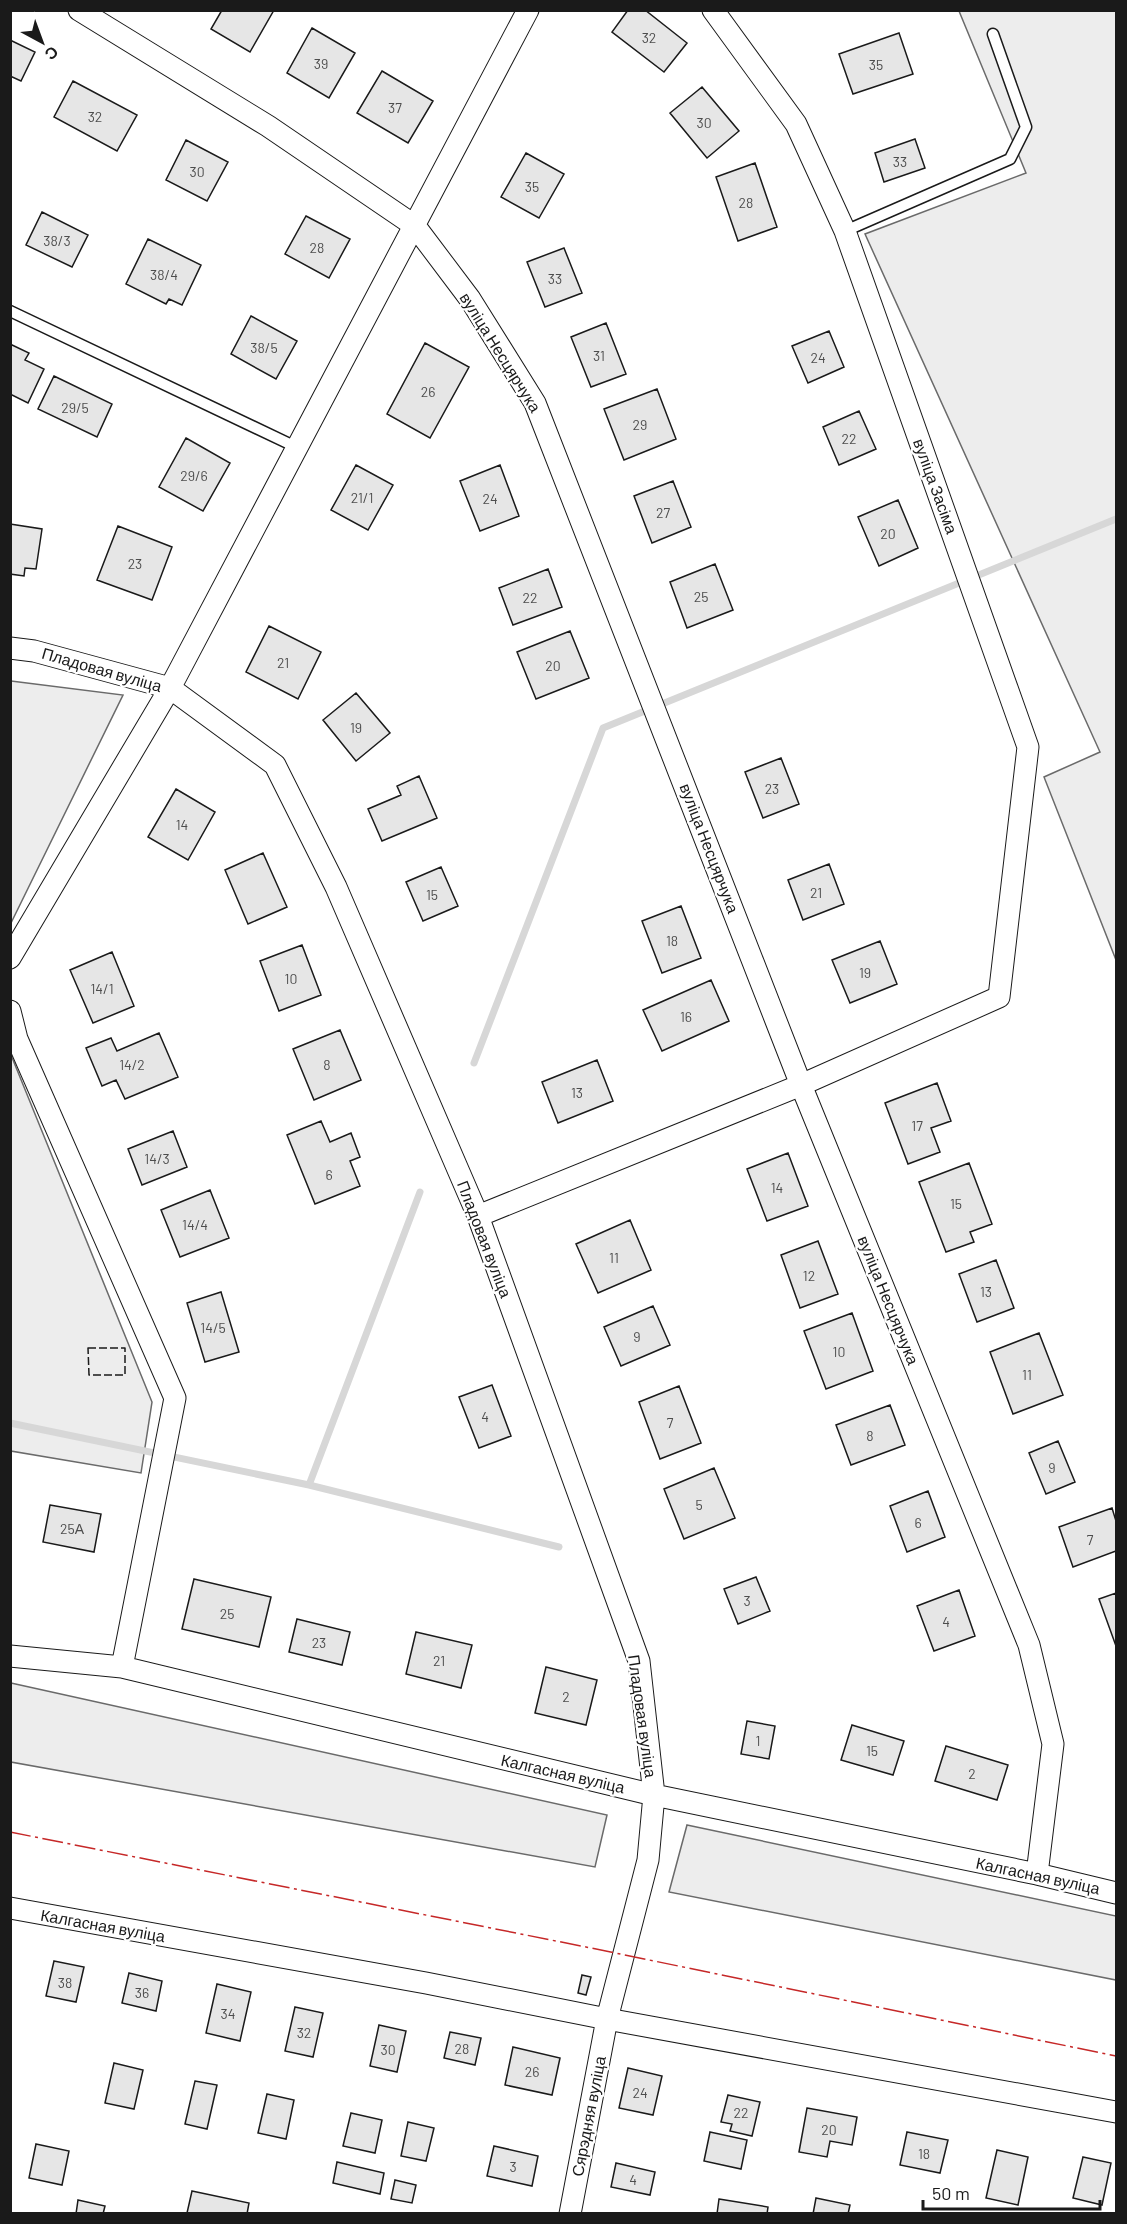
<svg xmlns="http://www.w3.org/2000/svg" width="1127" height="2224" font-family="Barlow,sans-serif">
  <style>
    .built { fill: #ededed; stroke: #6a6a6a; stroke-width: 1.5 }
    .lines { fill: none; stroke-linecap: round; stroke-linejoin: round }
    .stream { stroke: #d7d7d7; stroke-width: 7 }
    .building { fill: #e6e6e6; stroke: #1a1a1a; stroke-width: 1.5 }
    .service-casing { stroke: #1a1a1a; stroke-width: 13 }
    .minor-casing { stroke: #1a1a1a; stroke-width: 23 }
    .service { stroke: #fff; stroke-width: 10 }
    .minor { stroke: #fff; stroke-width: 21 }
    .fence { stroke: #1a1a1a; stroke-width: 1.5; stroke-dasharray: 8 3; stroke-linecap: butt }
    .power { stroke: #c62828; stroke-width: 1.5; stroke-dasharray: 21 4.5 3 4.5; stroke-linecap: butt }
    .labels { text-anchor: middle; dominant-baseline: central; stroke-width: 4.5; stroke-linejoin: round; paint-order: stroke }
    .number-label { font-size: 14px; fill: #4d4d4d }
    .street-label { font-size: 16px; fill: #1a1a1a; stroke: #fff }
  </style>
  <rect width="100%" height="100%" fill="#fff"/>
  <!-- built -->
  <path class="built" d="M959,11h157v949l-72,-183 56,-25 -235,-518 161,-61z
    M11,681l112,14 -112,228 -1,-242z
    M11,1055l141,347 -11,71 -130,-22z
    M11,1683l596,132 -12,52 -584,-105z
    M687,1825l429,91v64l-447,-88z"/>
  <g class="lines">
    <!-- stream -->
    <path class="stream" d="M474,1063l129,-335 513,-209
      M10,1423l299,62 250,62
      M309,1485l111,-293"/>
  </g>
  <!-- building -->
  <path class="building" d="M222,10h52l-24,42 -39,-23z
    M628,10h17l42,33 -23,29 -52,-40z
    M312,28l43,25 -26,45 -42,-25z
    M899,33l14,41 -60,20 -14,-40z
    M10,40l25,12 -14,29 -11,-5z
    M382,71l51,30 -25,42 -51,-30z
    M73,81l64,34 -20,36 -63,-34z
    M702,87l37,44 -32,27 -37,-45z
    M915,139l10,29 -41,14 -9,-29z
    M186,140l42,22 -21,39 -41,-21z
    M526,153l38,21 -25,44 -38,-21z
    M755,163l22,64 -39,14 -22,-64z
    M42,212l46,23 -16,32 -46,-22z
    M306,216l44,23 -21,39 -44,-24z
    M148,239l53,26 -19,40 -13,-6 -3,5 -40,-20z
    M564,248l18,45 -37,14 -18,-45z
    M251,316l46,25 -21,38 -45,-25z
    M606,323l20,51 -35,13 -20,-50z
    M829,331l15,36 -36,16 -16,-37z
    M425,343l44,24 -39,71 -43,-24z
    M10,344l19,9 -4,7 19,9 -16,34 -18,-9z
    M54,376l58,28 -15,33 -59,-28z
    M657,389l19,50 -52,21 -20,-51z
    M859,411l17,38 -37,16 -16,-38z
    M186,438l44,25 -27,48 -44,-24z
    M356,465l37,20 -25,45 -37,-20z
    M500,465l19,51 -39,15 -20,-50z
    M673,481l18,46 -39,16 -18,-47z
    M898,500l20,48 -39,18 -21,-49z
    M10,524l32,5 -6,40 -11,-1 -1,8 -14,-2z
    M118,526l54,21 -20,53 -55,-20z
    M715,564l18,46 -46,18 -17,-46z
    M548,569l14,38 -49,18 -14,-37z
    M269,626l52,26 -23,47 -52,-27z
    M570,631l19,47 -53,21 -19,-47z
    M356,693l34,40 -34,28 -33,-41z
    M781,758l18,46 -36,14 -18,-46z
    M419,776l18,42 -55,23 -14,-32 33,-14 -4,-9z
    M176,789l39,23 -27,48 -40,-23z
    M263,853l24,54 -39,17 -23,-54z
    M829,864l15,40 -41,16 -15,-40z
    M441,867l17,39 -35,15 -17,-39z
    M681,906l20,52 -39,15 -20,-52z
    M880,941l17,43 -47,19 -18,-43z
    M302,945l19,50 -42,16 -19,-50z
    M112,952l22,54 -41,17 -23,-53z
    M711,980l18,41 -67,30 -19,-41z
    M340,1030l21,50 -47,20 -21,-51z
    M159,1033l19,44 -53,22 -9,-19 -14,6 -16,-38 25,-10 6,13z
    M597,1060l16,41 -55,22 -16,-41z
    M937,1083l14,38 -20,7 9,24 -32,12 -23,-61z
    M321,1121l9,21 21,-9 9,24 -10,4 10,25 -45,18 -28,-69z
    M173,1131l14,36 -45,18 -14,-36z
    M788,1153l20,53 -41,15 -20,-52z
    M969,1163l23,61 -22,8 4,10 -28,10 -27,-70z
    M210,1190l19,48 -49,19 -19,-47z
    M630,1220l21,50 -53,23 -22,-49z
    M818,1241l20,53 -38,14 -19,-53z
    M996,1260l18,48 -37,14 -18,-48z
    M221,1292l18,60 -34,10 -18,-59z
    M653,1306l17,39 -49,21 -17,-39z
    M852,1313l21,58 -47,18 -22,-58z
    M1039,1333l24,62 -50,19 -23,-62z
    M492,1385l19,51 -32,12 -20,-51z
    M679,1386l22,57 -41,16 -21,-57z
    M890,1405l15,40 -54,20 -15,-40z
    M1058,1441l17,41 -29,12 -17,-41z
    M714,1468l21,50 -51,21 -20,-50z
    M928,1491l17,46 -38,15 -17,-46z
    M50,1505l51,9 -7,38 -51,-10z
    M1112,1508l4,13v30l-43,16 -14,-40z
    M756,1577l14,34 -32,13 -14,-35z
    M194,1579l77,18 -12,50 -77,-18z
    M959,1590l16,46 -41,15 -17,-45z
    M1116,1593v53l-17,-47z
    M297,1619l53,13 -8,33 -53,-13z
    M416,1632l56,13 -11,43 -55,-14z
    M546,1667l51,13 -11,45 -51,-12z
    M747,1721l28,5 -6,33 -28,-5z
    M852,1725l52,16 -11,34 -52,-15z
    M946,1746l62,19 -11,35 -62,-19z
    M54,1961l30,6 -8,35 -30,-6z
    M129,1973l33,8 -6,30 -34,-8z
    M582,1975l9,2 -5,18 -8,-2z
    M217,1984l34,8 -11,49 -34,-8z
    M295,2007l28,6 -10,44 -28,-6z
    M379,2025l27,6 -9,41 -27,-6z
    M450,2032l31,6 -6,27 -31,-7z
    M513,2047l47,11 -8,37 -47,-10z
    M114,2063l29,7 -9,39 -29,-6z
    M628,2068l34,8 -9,39 -34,-7z
    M195,2081l22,4 -10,44 -22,-5z
    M267,2094l27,6 -8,39 -28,-6z
    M728,2095l32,7 -8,34 -22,-5 2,-7 -11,-2z
    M807,2108l50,9 -5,28 -22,-4 -3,16 -28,-5z
    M351,2113l31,7 -7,33 -32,-7z
    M408,2122l26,6 -8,33 -25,-5z
    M710,2132l37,8 -6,29 -37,-8z
    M907,2132l41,8 -8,33 -40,-8z
    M36,2144l33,7 -7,34 -33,-7z
    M494,2146l44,10 -6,30 -45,-10z
    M997,2150l31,7 -10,48 -32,-7z
    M1083,2157l28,6 -9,42 -29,-7z
    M337,2162l47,11 -4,21 -47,-11z
    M616,2163l39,9 -5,23 -39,-8z
    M395,2180l21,5 -4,18 -21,-4z
    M192,2191l57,12 -2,11 -60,-1z
    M816,2198l34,7 -2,9h-35z
    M719,2199l49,8 -1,7h-50z
    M78,2200l27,6 -2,8h-27z"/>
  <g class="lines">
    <defs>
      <path id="service" d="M845,231l165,-72 16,-32 -33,-93
        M10,311l286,136"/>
      <path id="minor" d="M79,10l189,116 147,100 55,73 65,104 266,682 228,560 24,99 -16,130
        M10,648l24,3 136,37 105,77 61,122 142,329 161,445 15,134 -6,65 -41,159 -37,195
        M10,958l160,-270 358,-678
        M10,1011l7,28 158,359 -53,269
        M478,1216l323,-131 198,-88 29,-250 -183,-516 -49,-107 -83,-114
        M10,1656l112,11 532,128 383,79 79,19
        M10,1908l416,75 181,36 509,93"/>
    </defs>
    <!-- service casing -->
    <use href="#service" class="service-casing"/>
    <!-- minor casing -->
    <use href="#minor" class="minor-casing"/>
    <!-- service -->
    <use href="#service" class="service"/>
    <!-- minor -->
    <use href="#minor" class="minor"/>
    <!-- fence -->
    <path class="fence" d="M88,1348h37v27h-36z"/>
    <!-- power -->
    <path class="power" d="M10,1832l576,115 530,109"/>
  </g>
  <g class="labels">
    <!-- number labels -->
    <g class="number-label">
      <text x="649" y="37">32</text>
      <text x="321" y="63">39</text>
      <text x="876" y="64">35</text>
      <text x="395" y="107">37</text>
      <text x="95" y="116">32</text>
      <text x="704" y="122">30</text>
      <text x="900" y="161">33</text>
      <text x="197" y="171">30</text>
      <text x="532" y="186">35</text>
      <text x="746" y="202">28</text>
      <text x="57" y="240">38/3</text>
      <text x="317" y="247">28</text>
      <text x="164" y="274">38/4</text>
      <text x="555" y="278">33</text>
      <text x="264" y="347">38/5</text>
      <text x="599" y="355">31</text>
      <text x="818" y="357">24</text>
      <text x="428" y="391">26</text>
      <text x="75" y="407">29/5</text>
      <text x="640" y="424">29</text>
      <text x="849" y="438">22</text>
      <text x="194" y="475">29/6</text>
      <text x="362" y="497">21/1</text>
      <text x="490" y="498">24</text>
      <text x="663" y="512">27</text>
      <text x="888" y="533">20</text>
      <text x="135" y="563">23</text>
      <text x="701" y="596">25</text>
      <text x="530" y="597">22</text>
      <text x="283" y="662">21</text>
      <text x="553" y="665">20</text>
      <text x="356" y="727">19</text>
      <text x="772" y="788">23</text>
      <text x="182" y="824">14</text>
      <text x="816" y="892">21</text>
      <text x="432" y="894">15</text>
      <text x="672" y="940">18</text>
      <text x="865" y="972">19</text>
      <text x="291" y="978">10</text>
      <text x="102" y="988">14/1</text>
      <text x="686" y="1016">16</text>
      <text x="132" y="1064">14/2</text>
      <text x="327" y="1064">8</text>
      <text x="577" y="1092">13</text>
      <text x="917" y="1125">17</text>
      <text x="157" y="1158">14/3</text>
      <text x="329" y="1174">6</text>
      <text x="777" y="1187">14</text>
      <text x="956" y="1203">15</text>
      <text x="195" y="1224">14/4</text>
      <text x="614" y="1257">11</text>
      <text x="809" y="1275">12</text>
      <text x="986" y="1291">13</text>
      <text x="213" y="1327">14/5</text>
      <text x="637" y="1336">9</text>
      <text x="839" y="1351">10</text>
      <text x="1027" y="1374">11</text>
      <text x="485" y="1416">4</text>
      <text x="670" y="1422">7</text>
      <text x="870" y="1435">8</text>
      <text x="1052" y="1467">9</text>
      <text x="699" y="1504">5</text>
      <text x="918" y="1522">6</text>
      <text x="72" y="1528">25А</text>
      <text x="1090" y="1539">7</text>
      <text x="747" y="1600">3</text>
      <text x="227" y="1613">25</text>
      <text x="946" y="1621">4</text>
      <text x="319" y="1642">23</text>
      <text x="439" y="1660">21</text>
      <text x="566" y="1696">2</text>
      <text x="758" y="1740">1</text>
      <text x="872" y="1750">15</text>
      <text x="972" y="1773">2</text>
      <text x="65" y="1982">38</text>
      <text x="142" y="1992">36</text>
      <text x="228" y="2013">34</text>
      <text x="304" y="2032">32</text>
      <text x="462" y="2048">28</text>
      <text x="388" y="2049">30</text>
      <text x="532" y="2071">26</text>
      <text x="640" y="2092">24</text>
      <text x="741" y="2112">22</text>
      <text x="829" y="2129">20</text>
      <text x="924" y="2153">18</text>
      <text x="513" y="2166">3</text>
      <text x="633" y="2179">4</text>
    </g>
    <!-- street labels -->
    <g class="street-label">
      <text transform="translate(501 352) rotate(58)">вуліца Несцярчука</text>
      <text transform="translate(936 486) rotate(70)">вуліца Засіма</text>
      <text transform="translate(102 669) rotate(16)">Пладовая вуліца</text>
      <text transform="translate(710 848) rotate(69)">вуліца Несцярчука</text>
      <text transform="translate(485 1239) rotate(69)">Пладовая вуліца</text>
      <text transform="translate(889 1300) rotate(68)">вуліца Несцярчука</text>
      <text transform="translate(643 1716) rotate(82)">Пладовая вуліца</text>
      <text transform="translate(563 1773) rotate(13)">Калгасная вуліца</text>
      <text transform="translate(1038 1875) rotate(12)">Калгасная вуліца</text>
      <text transform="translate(103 1925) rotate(10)">Калгасная вуліца</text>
      <text transform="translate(588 2116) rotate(-79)">Сярэдняя вуліца</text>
    </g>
  </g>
  <!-- border -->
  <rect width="1127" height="2224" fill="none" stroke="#1a1a1a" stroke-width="24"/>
  <!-- north arrow -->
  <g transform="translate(42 42) rotate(139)" stroke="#ffffff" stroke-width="4.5" paint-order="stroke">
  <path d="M0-4.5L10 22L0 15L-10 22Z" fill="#1a1a1a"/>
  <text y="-9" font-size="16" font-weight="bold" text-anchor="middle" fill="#1a1a1a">С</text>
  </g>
  <!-- scale -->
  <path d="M923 2200v9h177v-9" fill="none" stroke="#1a1a1a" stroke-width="3"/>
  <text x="932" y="2200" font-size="18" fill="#1a1a1a" stroke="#ffffff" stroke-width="4.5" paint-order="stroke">50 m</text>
</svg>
